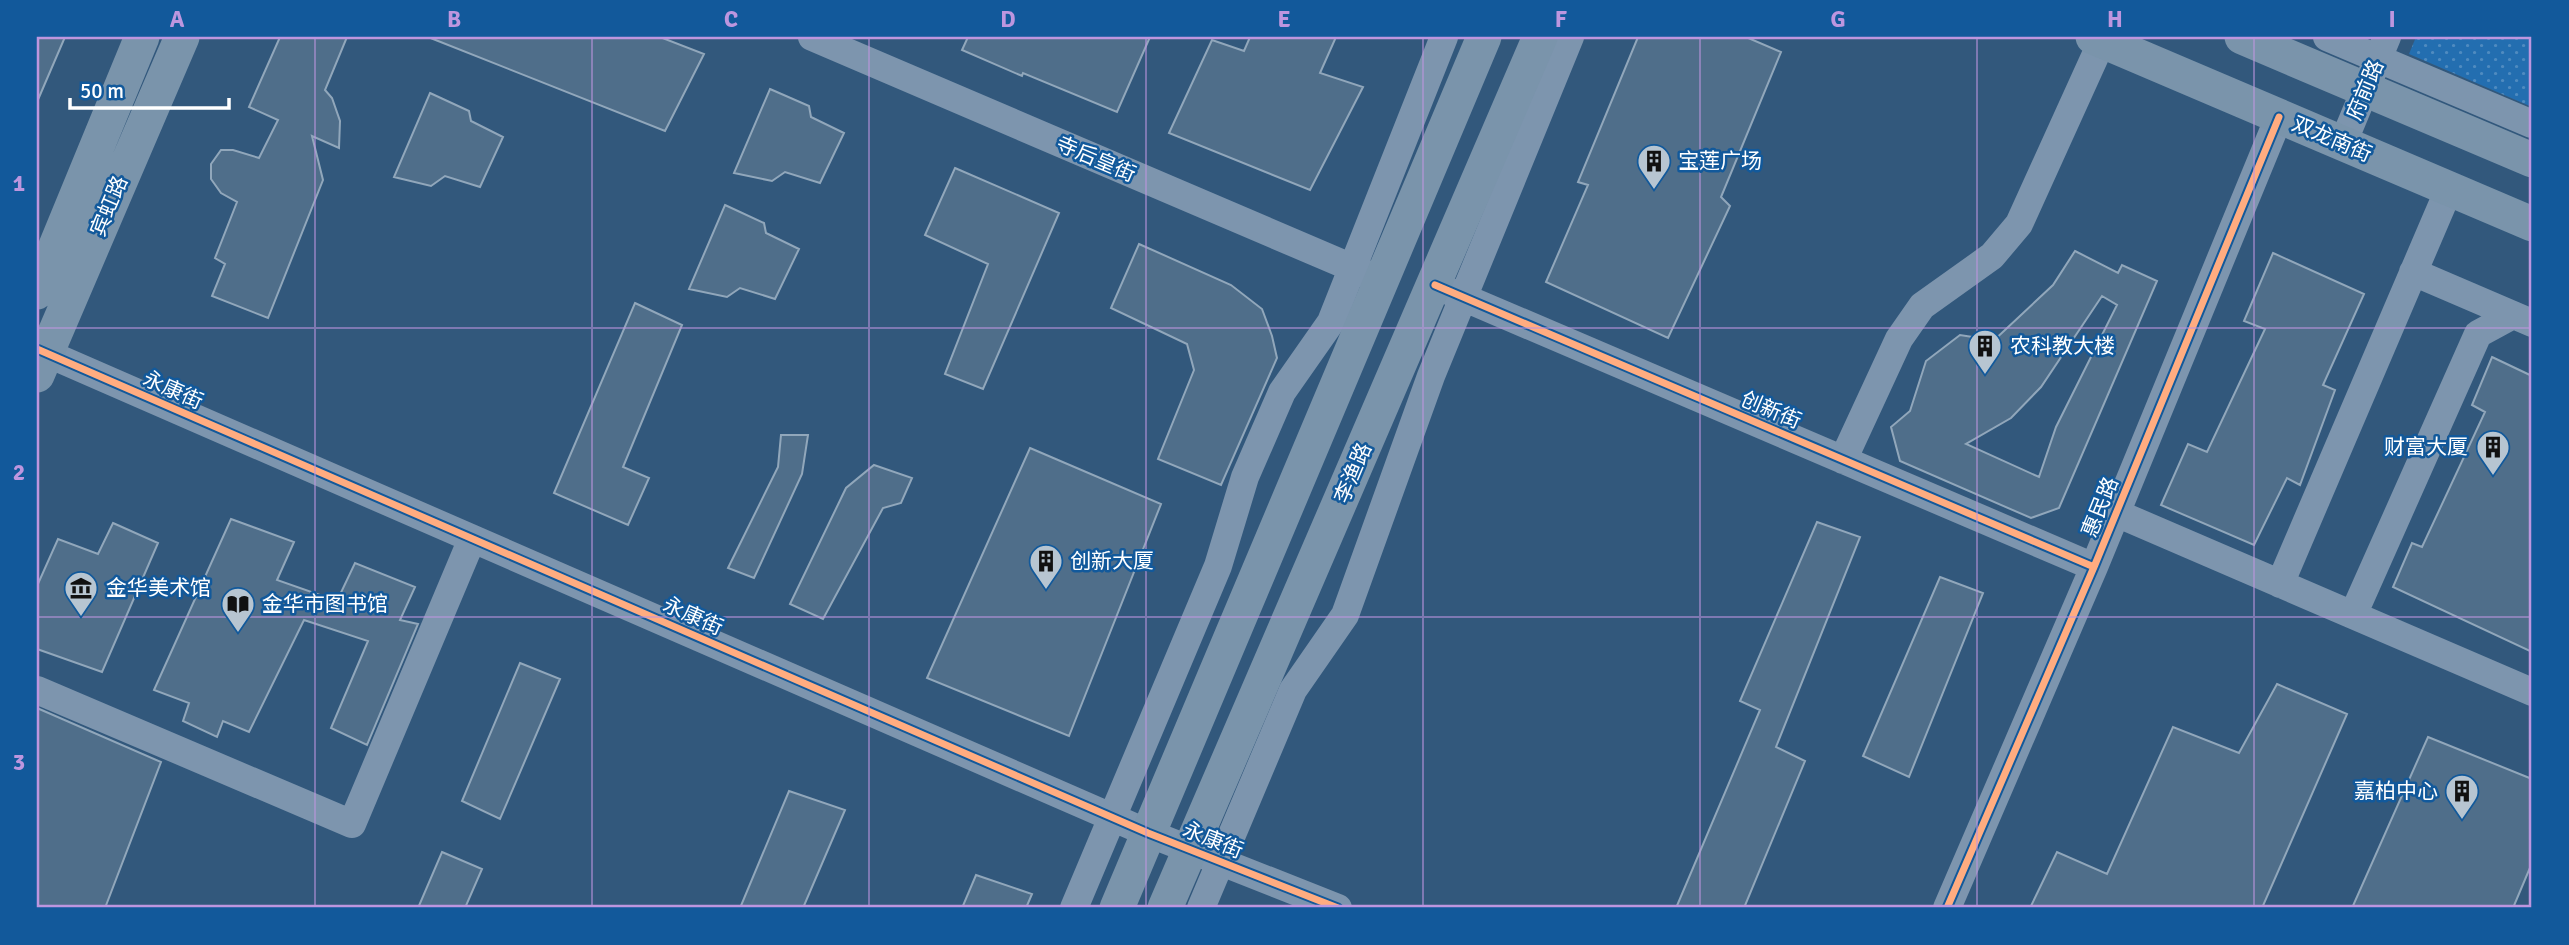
<svg xmlns="http://www.w3.org/2000/svg" width="2569" height="945" font-family="Signika,'Noto Sans SC',sans-serif">
  <style>
    .park { fill: url(#park-dots) }
    .building { fill: #4f6e8a; stroke: #91a7bb; stroke-width: 2; fill-rule: evenodd }
    .lines { fill: none; stroke-linecap: round; stroke-linejoin: round }
    .minor { stroke: #7d95ae; stroke-width: 28 }
    .major { stroke: #7a94ab; stroke-width: 35 }
    .cycleway-casing { stroke: #12599b; stroke-width: 11 }
    .cycleway { stroke: #ffac80; stroke-width: 7 }
    .grid { fill: none; stroke: #bd96df; stroke-width: 2; stroke-opacity: 0.55 }
    .labels { text-anchor: middle; dominant-baseline: central; stroke-width: 5; stroke-linejoin: round; paint-order: stroke }
    .street-label { font-size: 21px; fill: #fff; stroke: #12599b }
    .poi-label { font-size: 21px; fill: #fff; stroke: #12599b; text-anchor: start }
    .neatline { fill: none; stroke: #bd96df; stroke-width: 2.5 }
    .grid-label { font-size: 23px; text-anchor: middle; font-weight: bold; fill: #bd96df }
  </style>
  <defs>
    <pattern id="park-dots" width="8" height="8" patternUnits="userSpaceOnUse" patternTransform="scale(1.75)"><rect width="8" height="8" fill="#236eb0"/><path d="M2 2h.1M6 6h.1" fill="none" stroke="#4f8bc0" stroke-width="1.8" stroke-linecap="round"/></pattern>
  </defs>
  <rect width="100%" height="100%" fill="#32587c"/>
  <!-- park -->
  <path class="park" d="M2416,37h116v70l-123,-53z"/>
  <!-- building -->
  <path class="building" d="M37,37h28l-28,65z
    M280,37h67l-22,53 7,8 8,23 -1,27 -27,-12 11,44 -55,138 -56,-22 13,-32 -10,-6 22,-56 -16,-9 -10,-14v-15l10,-14h12l26,8 19,-38 -29,-13z
    M428,37h232l44,17 -39,77z
    M968,37h182l-33,75 -94,-39 -1,3 -60,-26z
    M1250,37h86l-16,36 43,14 -53,103 -141,-57 43,-93 32,11z
    M1638,37h108l35,15 -60,145 9,9 -62,132 -122,-56 42,-97 -10,-3z
    M770,89l39,17 2,11 33,16 -24,50 -35,-11 -13,9 -38,-8z
    M430,93l39,18 2,10 32,16 -23,50 -35,-11 -14,10 -37,-9z
    M955,168l104,45 -76,176 -38,-15 43,-110 -63,-29z
    M725,205l39,18 2,10 33,16 -24,50 -35,-11 -13,9 -38,-8z
    M1139,244l92,41 31,24 10,27 5,22 -56,127 -63,-26 36,-89 -7,-26 -76,-36z
    M2075,251l43,22 4,-8 35,16 -98,227 -28,10 -131,-57 -9,-34 19,-16 16,-50 34,-26 19,3 11,6 63,-59zM2102,296l15,9 -61,122 -17,50 -73,-33 45,-26 30,-31z
    M2273,253l91,41 -41,91 12,5 -35,95 -13,-7 -33,67 -93,-40 27,-61 19,8 58,-123 -21,-8z
    M635,303l47,22 -59,142 26,11 -21,47 -74,-32z
    M2492,357l40,19v276l-139,-65 19,-44 10,4 63,-135 -13,-7z
    M781,435h27l-6,39 -48,104 -26,-10 50,-101z
    M1030,448l131,56 -92,232 -142,-58z
    M874,465l38,13 -11,25 -18,5 -60,111 -33,-15 56,-116z
    M231,519l63,23 -17,38 60,21 18,-38 60,24 -15,33 18,4 -51,121 -36,-17 37,-87 -64,-21 -55,112 -26,-11 -6,16 -34,-16 6,-18 -35,-13z
    M1817,522l43,15 -84,210 29,14 -61,147h-68l84,-198 -20,-9z
    M113,523l45,20 -56,129 -65,-23v-63l21,-47 40,15z
    M1940,577l43,16 -74,184 -46,-21z
    M520,663l40,16 -60,140 -38,-18z
    M2277,684l70,30 -85,194h-232l27,-56 50,22 66,-147 66,26z
    M37,708l124,54 -56,146h-68z
    M2428,737l104,42v84l-19,45h-161z
    M789,791l56,19 -42,98h-63z
    M442,852l40,17 -17,39h-47z
    M976,875l56,19 -6,14h-64z"/>
  <g class="lines">
    <!-- minor -->
    <path class="minor" d="M812,37l557,238
      M2327,37l205,87
      M2343,143l44,-106
      M2413,272l119,51
      M1446,290l648,277
      M37,349l1111,484 190,75
      M1843,460l56,-121 23,-33 70,-50 27,-32 83,-183
      M2116,513l416,179
      M2280,584l169,-395
      M2353,615l125,-281 35,-19
      M37,690l315,134 120,-285
      M1074,908l144,-342 27,-89 37,-85 49,-70 113,-285
      M1201,908l92,-218 52,-75 86,-239 139,-339
      M1947,908l147,-341 185,-450"/>
    <!-- major -->
    <path class="major" d="M2093,37l439,187
      M2242,37l290,123
      M37,292l105,-255
      M37,375l145,-338
      M1117,908l367,-871
      M1165,908l375,-871"/>
    <defs>
      <path id="cycleway" d="M1435,285l659,282
        M37,349l1111,484 190,75
        M1947,908l147,-341 185,-450"/>
    </defs>
    <!-- cycleway casing -->
    <use href="#cycleway" class="cycleway-casing"/>
    <!-- cycleway -->
    <use href="#cycleway" class="cycleway"/>
  </g>
  <!-- grid -->
  <path class="grid" d="M315,37v871M592,37v871M869,37v871M1146,37v871M1423,37v871M1700,37v871M1977,37v871M2254,37v871M37,328h2495M37,617h2495"/>
  <!-- icons -->
  <defs>
    <symbol id="building-pin" viewBox="-11 -11 22 30"><path d="M0 17L-7.5 6A9.5 9.5 0 1 1 7.5 6Z" fill="#b7c5d1" stroke="#12599b"/><path d="M-4-6H4V6H1V3H-1V6H-4ZM-2.5-4.3h1.7v1.8h-1.7ZM.8-4.3h1.7v1.8H.8ZM-2.5-1h1.7V.8h-1.7ZM.8-1h1.7V.8H.8Z" fill="#111"/></symbol>
    <symbol id="museum-pin" viewBox="-11 -11 22 30"><path d="M0 17L-7.5 6A9.5 9.5 0 1 1 7.5 6Z" fill="#b7c5d1" stroke="#12599b"/><path d="M0-6L6-3V-2H-6V-3ZM-5-1h2V3h-2ZM-1-1h2V3h-2ZM3-1h2V3H3ZM-6 4H6V6H-6Z" fill="#111"/></symbol>
    <symbol id="library-pin" viewBox="-11 -11 22 30"><path d="M0 17L-7.5 6A9.5 9.5 0 1 1 7.5 6Z" fill="#b7c5d1" stroke="#12599b"/><path d="M-6-4Q-3-5.5-.7-3.5V5Q-3 3-6 4ZM6-4Q3-5.5 .7-3.5V5Q3 3 6 4Z" fill="#111"/></symbol>
  </defs>
  <g fill-rule="evenodd">
    <use href="#building-pin" x="1635" y="142" width="38" height="52"/>
    <use href="#building-pin" x="1966" y="327" width="38" height="52"/>
    <use href="#building-pin" x="2474" y="428" width="38" height="52"/>
    <use href="#building-pin" x="1027" y="542" width="38" height="52"/>
    <use href="#museum-pin" x="62" y="569" width="38" height="52"/>
    <use href="#library-pin" x="219" y="585" width="38" height="52"/>
    <use href="#building-pin" x="2443" y="772" width="38" height="52"/>
  </g>
  <g class="labels">
    <!-- street labels -->
    <g class="street-label">
      <text transform="translate(2365 90) rotate(-67)">府前路</text>
      <text transform="translate(2332 139) rotate(23)">双龙南街</text>
      <text transform="translate(1096 159) rotate(23)">寺后皇街</text>
      <text transform="translate(109 206) rotate(-67)">宾虹路</text>
      <text transform="translate(173 390) rotate(24)">永康街</text>
      <text transform="translate(1771 410) rotate(23)">创新街</text>
      <text transform="translate(1353 473) rotate(-67)">李渔路</text>
      <text transform="translate(2100 507) rotate(-68)">惠民路</text>
      <text transform="translate(693 616) rotate(24)">永康街</text>
      <text transform="translate(1213 840) rotate(22)">永康街</text>
    </g>
    <!-- poi labels -->
    <g class="poi-label">
      <text x="1678" y="161">宝莲广场</text>
      <text x="2010" y="346">农科教大楼</text>
      <text x="2468" y="447" text-anchor="end">财富大厦</text>
      <text x="1070" y="561">创新大厦</text>
      <text x="106" y="588">金华美术馆</text>
      <text x="262" y="604">金华市图书馆</text>
      <text x="2438" y="791" text-anchor="end">嘉柏中心</text>
    </g>
  </g>
  <!-- border -->
  <rect width="2569" height="945" fill="none" stroke="#12599b" stroke-width="77"/>
  <!-- scale -->
  <path d="M70 98v10h159v-10" fill="none" stroke="#ffffff" stroke-width="3.5"/>
  <text x="80" y="98" font-size="21" fill="#ffffff" stroke="#12599b" stroke-width="5" paint-order="stroke">50 m</text>
  <rect x="38" y="38" width="2492" height="868" class="neatline"/>
  <g class="grid-label">
    <text x="177" y="27">A</text>
    <text x="454" y="27">B</text>
    <text x="731" y="27">C</text>
    <text x="1008" y="27">D</text>
    <text x="1284" y="27">E</text>
    <text x="1561" y="27">F</text>
    <text x="1838" y="27">G</text>
    <text x="2115" y="27">H</text>
    <text x="2392" y="27">I</text>
    <text x="19" y="191">1</text>
    <text x="19" y="480">2</text>
    <text x="19" y="770">3</text>
  </g>
</svg>
